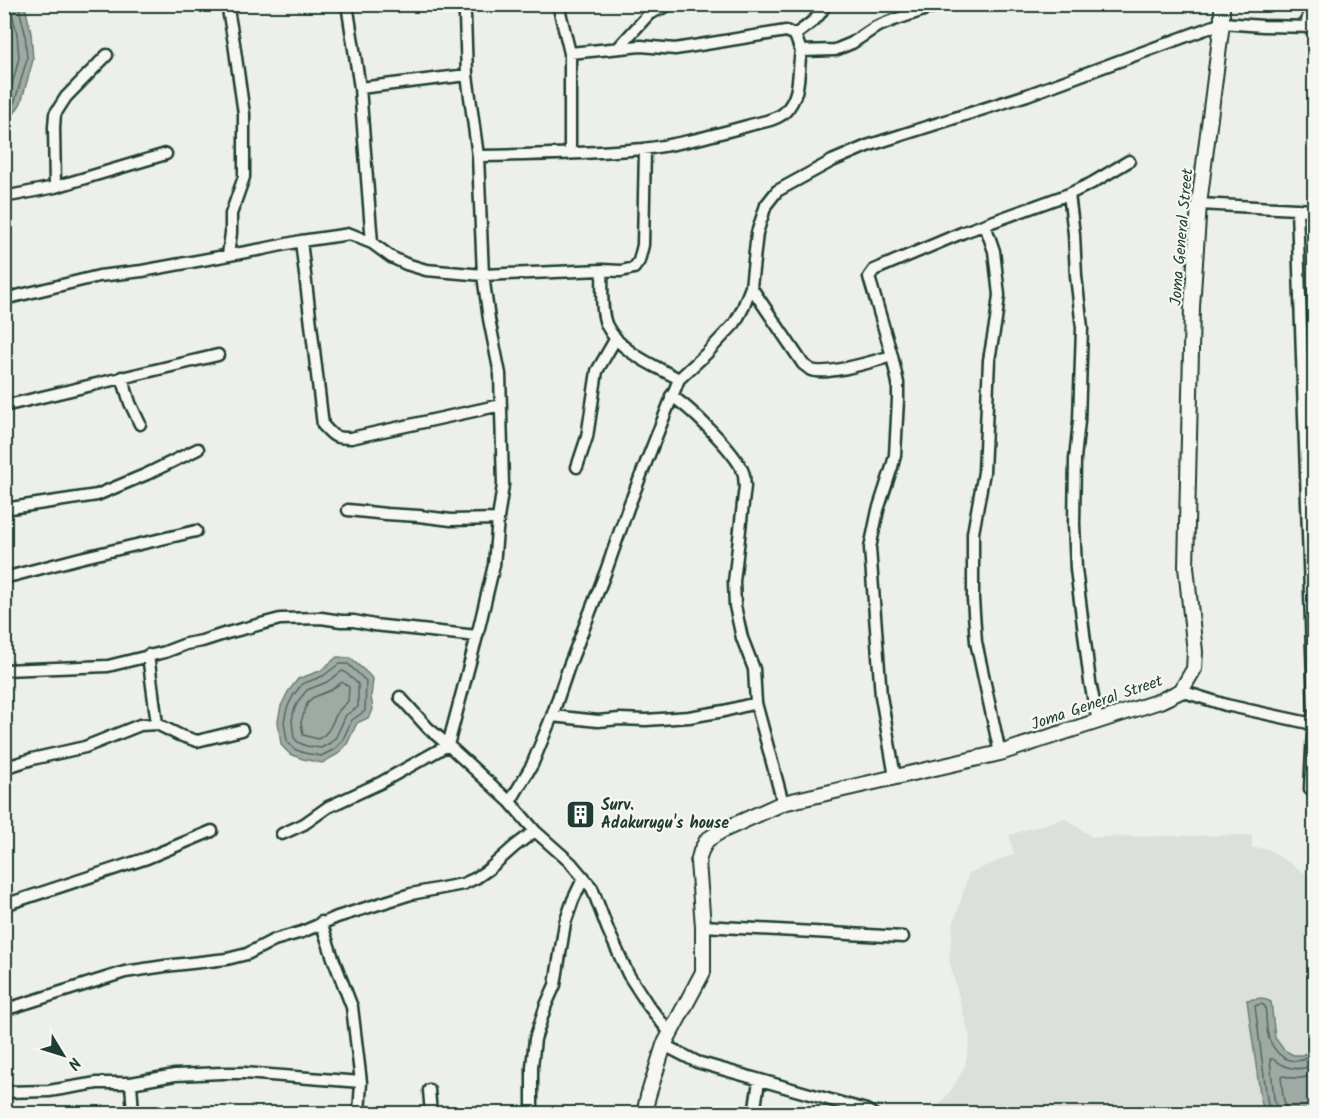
<svg xmlns="http://www.w3.org/2000/svg" width="1319" height="1118" font-family="Kalam,sans-serif">
  <style>
    .built { fill: #dce0db }
    .water { fill: #9faaa4; stroke: #6c7e77; stroke-width: 1.5 }
    .lines { fill: none; stroke-linecap: round; stroke-linejoin: round }
    .shore { stroke: #526961; stroke-width: 1.5 }
    .minor-casing { stroke: #1f3d34; stroke-width: 15 }
    .tertiary-casing { stroke: #1f3d34; stroke-width: 18 }
    .minor { stroke: #f6f6f2; stroke-width: 10 }
    .tertiary { stroke: #f6f6f2; stroke-width: 14 }
    .labels { text-anchor: middle; dominant-baseline: central; stroke-width: 4.5; stroke-linejoin: round; paint-order: stroke }
    .street-label { font-size: 16px; fill: #1f3d34; stroke: #f6f6f2 }
    .poi-label { font-size: 16px; font-weight: bold; fill: #1f3d34; stroke: #f6f6f2; text-anchor: start }
  </style>
  <rect width="100%" height="100%" fill="#edefea"/>
  <filter id="ink" filterUnits="userSpaceOnUse"><feTurbulence type="fractalNoise" baseFrequency=".0167" numOctaves="2"/><feDisplacementMap in="SourceGraphic" scale="12" xChannelSelector="R" yChannelSelector="G"/><feConvolveMatrix kernelMatrix="1 2 1 2 8 2 1 2 1" color-interpolation-filters="sRGB"/></filter>
  <g filter="url(#ink)">
    <!-- built -->
    <path class="built" d="M1065,818l27,19 160,-2v13l16,1 46,30v234l-382,1 19,-24 14,-24 5,-27 -21,-79 4,-35 16,-52 45,-19 -5,-19z"/>
    <!-- water -->
    <path class="water" d="M4,5h18l4,5 5,23 2,27 -12,43 -13,20 -3,1z
      M337,657l13,1 14,12 9,9 -2,18 2,12 -3,8 -13,6 -10,21 -9,10 -16,9 -19,-4 -13,-5 -9,-9 -3,-24 3,-15 7,-14 10,-13 22,-8z
      M1262,998l9,4 4,36 9,12 9,5h9l12,-7v65h-49l-4,-12 -14,-101z"/>
    <g class="lines">
      <!-- shore -->
      <path class="shore" d="M4,18l5,18 1,21 -6,21
        M4,103l5,-6 10,-39 -2,-24 -7,-30
        M4,117l11,-16 12,-42 -2,-26 -7,-29
        M339,664h9l18,17 -1,30 -13,9 -10,21 -7,8 -14,7 -17,-3 -10,-4 -7,-8 -3,-19 3,-14 6,-12 9,-12 21,-8z
        M342,671l3,1 13,12v23l-12,8 -10,22 -6,6 -9,5 -15,-2 -8,-4 -4,-4 -2,-17 2,-11 5,-10 8,-10 20,-8z
        M342,682l7,5 -1,14c-3,4 -7,6 -10,11 -7,10 -7,21 -20,27l-15,-4 -2,-13 6,-18 5,-6 19,-8z
        M1270,1114l-3,-15 -12,-93 6,-2 4,2c2,11 0,25 5,35 9,20 26,25 44,14
        M1278,1114l-4,-16 -4,-39h3c13,10 27,13 41,5
        M1287,1114l-4,-18 -2,-19 3,-1c10,3 21,3 30,-2"/>
      <defs>
        <path id="minor" d="M227,4l7,39 10,71v63l-13,37v19l-3,22
          M347,4l13,84 12,155
          M558,4l12,49v100
          M1306,26l5,-22
          M795,35c10,-8 26,-17 30,-31
          M619,47l30,-33 22,-10
          M570,53l71,-7 34,3 111,-18 9,4 6,16 34,-1 17,-7 24,-16 15,-6 51,-17
          M360,88l107,-13
          M478,156c55,-1 110,-2 165,-7 35,-4 70,-14 104,-23 12,-4 29,-5 38,-14 17,-18 12,-39 16,-61
          M55,187l-1,-60 1,-13 11,-17 41,-42
          M1069,194l5,40 2,42 6,52 -3,93 -4,38 -1,65 2,45 14,113 8,40
          M4,197l51,-10 111,-33
          M1199,204l115,6
          M1297,209l17,501 -4,79 4,2
          M985,225l9,26 5,44 -3,25 -7,40 -5,112 -11,61v66l3,43 24,111
          M301,241l22,184c11,12 11,13 28,13l150,-33
          M602,270c1,16 -2,42 5,56 13,26 48,40 72,53
          M751,287l52,77c3,2 5,4 8,6 16,6 63,-9 81,-14
          M4,299l95,-23 43,-5 121,-22 38,-8 49,-7 22,9 19,14 15,7 20,6 57,5 119,-5 19,1 13,-3 5,-7 4,-16 2,-96
          M122,377l8,26 10,21
          M671,396c18,10 65,57 72,76 2,4 1,10 2,14l-11,96 1,24 7,32 12,31 2,34 27,100
          M4,406l214,-51
          M577,467l10,-30 10,-66 19,-33
          M4,509l93,-14 50,-21 51,-25
          M348,510l38,4 33,2 32,4 47,-1
          M4,578l76,-20 116,-27
          M148,655l9,69
          M4,670l104,-4 57,-14 21,-8 16,-3 25,-8 53,-14 41,-1 20,3h13l20,4 103,11
          M1181,691l45,14 87,19
          M400,697l28,31 20,17 62,57
          M552,716l46,5 22,-2 26,1 43,-3 35,-6 32,-8
          M4,768l28,-9 53,-12 55,-22 17,-1 22,11 18,6 45,-11
          M895,777l-14,-81 -11,-148 8,-38 14,-43 3,-12 3,-56v-16l-6,-27 -23,-79 5,-7 90,-38 105,-38 23,-11 37,-22
          M282,834l22,-10 24,-17 52,-24 68,-38 29,-109 17,-71 4,-46 5,-34 -3,-111 -11,-55 -6,-44 -5,-119 -11,-81 -2,-59 -4,-12
          M4,905l143,-47 65,-27
          M321,922l12,36 19,49 9,75 -2,32
          M703,926l200,11
          M4,1010l121,-38 40,-6 62,-7 20,-5 27,-14 28,-8 35,-15 74,-23 52,-10 13,-6 13,-9 26,-23 20,-15
          M670,1033l-22,-28 -20,-31 -20,-44 -16,-42 -21,-25 -36,-32 -25,-29 22,-37 20,-49 17,-50 37,-95 22,-63 51,-129 28,-26 28,-30 7,-13 9,-23 6,-54 9,-28 11,-14 55,-30 35,-15 160,-51 195,-72 41,3 51,1
          M664,1045l33,17 169,48 7,4
          M131,1083l2,31
          M429,1090l2,24
          M4,1092l45,-1 48,-8h34l44,-8 47,-2h22l117,9
          M532,1114v-47l3,-28 11,-34 9,-20 10,-62 8,-23 11,-23
          M754,1114l5,-33"/>
        <path id="tertiary" d="M644,1114l4,-18 16,-51 39,-73v-46l-5,-64 3,-11 6,-11 14,-9 62,-28 217,-50 160,-52 21,-10 13,-22 1,-17 -9,-85 6,-260 7,-103 23,-181v-19"/>
      </defs>
      <!-- minor casing -->
      <use href="#minor" class="minor-casing"/>
      <!-- tertiary casing -->
      <use href="#tertiary" class="tertiary-casing"/>
      <!-- minor -->
      <use href="#minor" class="minor"/>
      <!-- tertiary -->
      <use href="#tertiary" class="tertiary"/>
    </g>
  </g>
  <!-- icons -->
  <defs>
    <symbol id="building-square" viewBox="-11 -11 22 22"><rect x="-9" y="-9" width="18" height="18" rx="4" fill="#1f3d34" stroke="#f6f6f2"/><path d="M-4-6H4V6H1V3H-1V6H-4ZM-2.5-4.3h1.7v1.8h-1.7ZM.8-4.3h1.7v1.8H.8ZM-2.5-1h1.7V.8h-1.7ZM.8-1h1.7V.8H.8Z" fill="#fff"/></symbol>
  </defs>
  <g fill-rule="evenodd">
    <use href="#building-square" x="564" y="798" width="33" height="33"/>
  </g>
  <g class="labels">
    <!-- street labels -->
    <g class="street-label">
      <text transform="translate(1182 237) rotate(-85)">Joma General Street</text>
      <text transform="translate(1097 703) rotate(-19)">Joma General Street</text>
    </g>
    <!-- poi labels -->
    <g class="poi-label">
      <text x="601" y="805">Surv.<tspan x="601" dy="18">Adakurugu's house</tspan></text>
    </g>
  </g>
  <!-- margin -->
  <rect width="1319" height="1118" fill="none" stroke="#f6f6f2" stroke-width="24"/>
  <rect x="12" y="12" width="1295" height="1094" fill="none" stroke="#1f3d34" stroke-width="2" filter="url(#ink)"/>
  <!-- north arrow -->
  <g transform="translate(63 1055) rotate(128)" stroke="#f6f6f2" stroke-width="4.5" paint-order="stroke">
  <path d="M0-4.5L10 22L0 15L-10 22Z" fill="#1f3d34"/>
  <text y="-9" font-size="16" font-weight="bold" text-anchor="middle" fill="#1f3d34">N</text>
  </g>
</svg>
